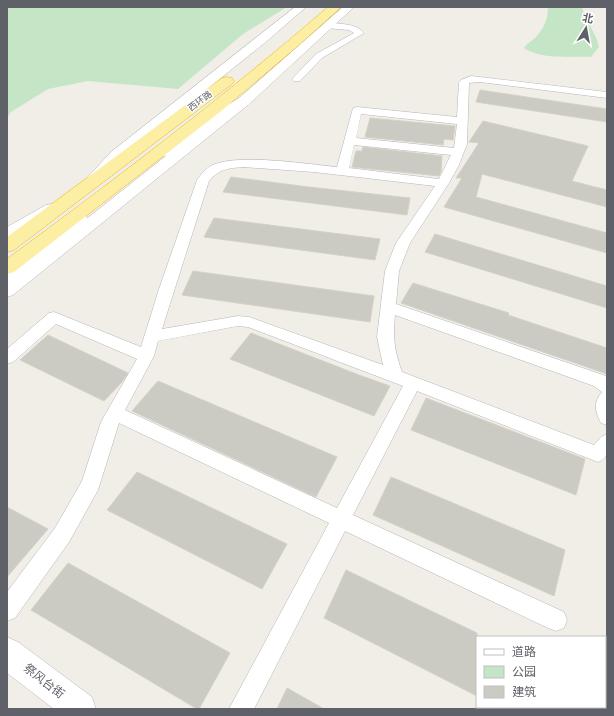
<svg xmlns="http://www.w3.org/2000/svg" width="614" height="716" font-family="'Asap Condensed','Noto Sans SC',sans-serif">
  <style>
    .green { fill: #c4e6c6 }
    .building { fill: #cbcac3; stroke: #d5d1c5 }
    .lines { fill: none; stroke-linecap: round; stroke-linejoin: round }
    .minor-casing { stroke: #b4b6bb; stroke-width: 1 }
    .tertiary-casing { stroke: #b4b6bb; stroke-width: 1 }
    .secondary-casing { stroke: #b5b8be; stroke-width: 1 }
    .trunk-casing { stroke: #f1b506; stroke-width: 1 }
    .minor { fill: #fff; fill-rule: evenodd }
    .tertiary { fill: #fff; fill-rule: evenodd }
    .secondary { fill: #fff; fill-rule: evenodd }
    .trunk { fill: #fceea2; fill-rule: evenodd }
    .labels { text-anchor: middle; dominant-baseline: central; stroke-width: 3; stroke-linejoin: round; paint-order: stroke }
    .far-street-label { font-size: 9px; fill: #5e6167; stroke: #fff }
    .near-street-label { font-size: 12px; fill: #5e6167; stroke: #fff }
  </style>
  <rect width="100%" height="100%" fill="#f0eee7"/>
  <!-- green -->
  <path class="green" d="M7,7h280l-44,27 -65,55 -90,-8 -40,8 -37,23 -4,6z
    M548,7h34c3,14 14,25 17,40l-8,10c-21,-1 -49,3 -67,-9 3,-5 8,-7 12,-11 8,-9 12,-18 12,-30z"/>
  <!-- building -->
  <path class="building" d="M480,90l127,19v13l-131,-20z
    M370,118l85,8 -2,14 -9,-1 -1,6 -78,-8z
    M483,121l105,25 -16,35 35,9v17l-125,-33 -6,23 131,36v20l-163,-46 18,-29h-6l23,-35 -10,-1z
    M363,147l79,9 -1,16 -2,4 -87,-9 4,-16h6z
    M231,177l78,10 101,11 -3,17 -184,-23z
    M214,218l166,21 -5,21 -171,-23z
    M435,234l172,52v22l-182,-56z
    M193,271l181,25 -4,26 -188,-27z
    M413,283l96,30 -1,2 99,33v26l-206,-71z
    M251,333l108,42 31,11 -16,30 -144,-57z
    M48,335l80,38 -6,9 -18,19 -84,-41z
    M158,381l179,76 -21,40 -184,-86z
    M426,398l159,61 -9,36 -165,-65z
    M137,472l150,72 -25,45 -155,-79z
    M391,477l174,73 -11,46 -181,-81z
    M7,507l41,22 -41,48z
    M68,563l162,90 -31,56h-2l-166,-99z
    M346,570l131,63v63l-153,-78z
    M287,688l37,21h-47z"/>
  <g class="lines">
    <defs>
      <path id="minor" d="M328,23c12,1 28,0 36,10l-42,25 -22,23h-6l-2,-2 2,-2 22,-23 38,-21 -5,-3 -24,-2 -1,-2 1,-2z
        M471,76l136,16v6l-127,-16 -11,1 -2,61 -8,21 -10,18 -39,60 -11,28 -3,33 210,72 1,49 -6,-2c-6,-11 -8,-21 1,-31l-8,-6 -199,-71c-2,24 -1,34 7,57l192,73 7,-8 6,-3c0,13 4,23 -9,28l-181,-71 -64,124 211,97 3,8 -3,8 -8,3 -8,-3 -203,-97 -91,178h-25l100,-186 -210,-100 -21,67 -29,52 -54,76 -8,3v-29l48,-64 27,-47 19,-59 36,-63 -81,-35 -43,38 -6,2v-15l42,-36 5,-1 87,35 18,-58 38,-109c5,-7 10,-13 18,-16 27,-10 92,0 122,3l16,-59 4,-1 100,10 2,-35 2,-2zM361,114l96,10 -3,24 -98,-10zM354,145l97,10 -12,24 -90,-11zM243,167l71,5 121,14 -39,57 -11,28 -8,66 6,28 -134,-48 -11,-1 -76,13 47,-148c10,-12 20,-13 34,-14zM238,326l10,1 155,59 -66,122 -212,-98 29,-54 4,-15z"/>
      <path id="tertiary" d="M295,7h11l-39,34 -146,117 -24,26 -5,2 -5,-2 -3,-3 3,-3 24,-26z
        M343,7h11l-105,97 -236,191 -6,2v-15l232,-184z"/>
      <path id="secondary" d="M244,97l5,1 2,3 -2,3 -78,50 -6,2 -6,-2 -2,-3 2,-3 80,-50z
        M52,204l6,1 3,4 -3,4 -45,26 -6,2v-14l39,-22z
        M79,214l6,1 3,4 -3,4 -71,60 -7,2v-17l66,-53z
        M7,637l11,5 74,55 4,12h-42l-47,-36z"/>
      <path id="trunk" d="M328,7h13l-41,37 -80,68 -206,160 -7,2v-15c110,-81 218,-163 321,-252z
        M227,77l5,1 2,3 -2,3 -218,166 -7,2v-15l215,-159z"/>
    </defs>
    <!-- minor casing -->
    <use href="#minor" class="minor-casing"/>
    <!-- tertiary casing -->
    <use href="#tertiary" class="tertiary-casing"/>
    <!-- secondary casing -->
    <use href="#secondary" class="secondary-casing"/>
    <!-- trunk casing -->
    <use href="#trunk" class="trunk-casing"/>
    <!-- minor -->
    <use href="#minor" class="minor"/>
    <!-- tertiary -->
    <use href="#tertiary" class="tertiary"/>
    <!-- secondary -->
    <use href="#secondary" class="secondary"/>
    <!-- trunk -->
    <use href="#trunk" class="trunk"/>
  </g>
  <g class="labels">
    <!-- far-street labels -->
    <g class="far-street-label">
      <text transform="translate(200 101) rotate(-37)">西环路</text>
    </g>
    <!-- near-street labels -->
    <g class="near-street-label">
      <text transform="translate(44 681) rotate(38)">祭风台街</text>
    </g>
  </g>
  <!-- border -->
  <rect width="614" height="716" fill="none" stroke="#5e6167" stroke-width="16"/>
  <!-- legend -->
  <rect x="476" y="636" width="130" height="72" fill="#ffffff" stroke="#bfc0c2"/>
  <rect x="484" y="649" width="20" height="6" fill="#ffffff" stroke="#bfc0c2"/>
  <text x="512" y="656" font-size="12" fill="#5e6167">道路</text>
  <rect x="484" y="666" width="20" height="12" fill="#c4e6c6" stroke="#bfc0c2"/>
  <text x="512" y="676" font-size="12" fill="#5e6167">公园</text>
  <rect x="484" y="686" width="20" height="12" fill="#cbcac3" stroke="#bfc0c2"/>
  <text x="512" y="696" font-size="12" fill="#5e6167">建筑</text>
  <!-- north arrow -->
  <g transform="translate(586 28) rotate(11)" stroke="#ffffff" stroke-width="3" paint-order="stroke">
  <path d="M0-3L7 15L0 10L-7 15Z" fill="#5e6167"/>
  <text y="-6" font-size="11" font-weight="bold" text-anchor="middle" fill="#5e6167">北</text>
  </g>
</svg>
